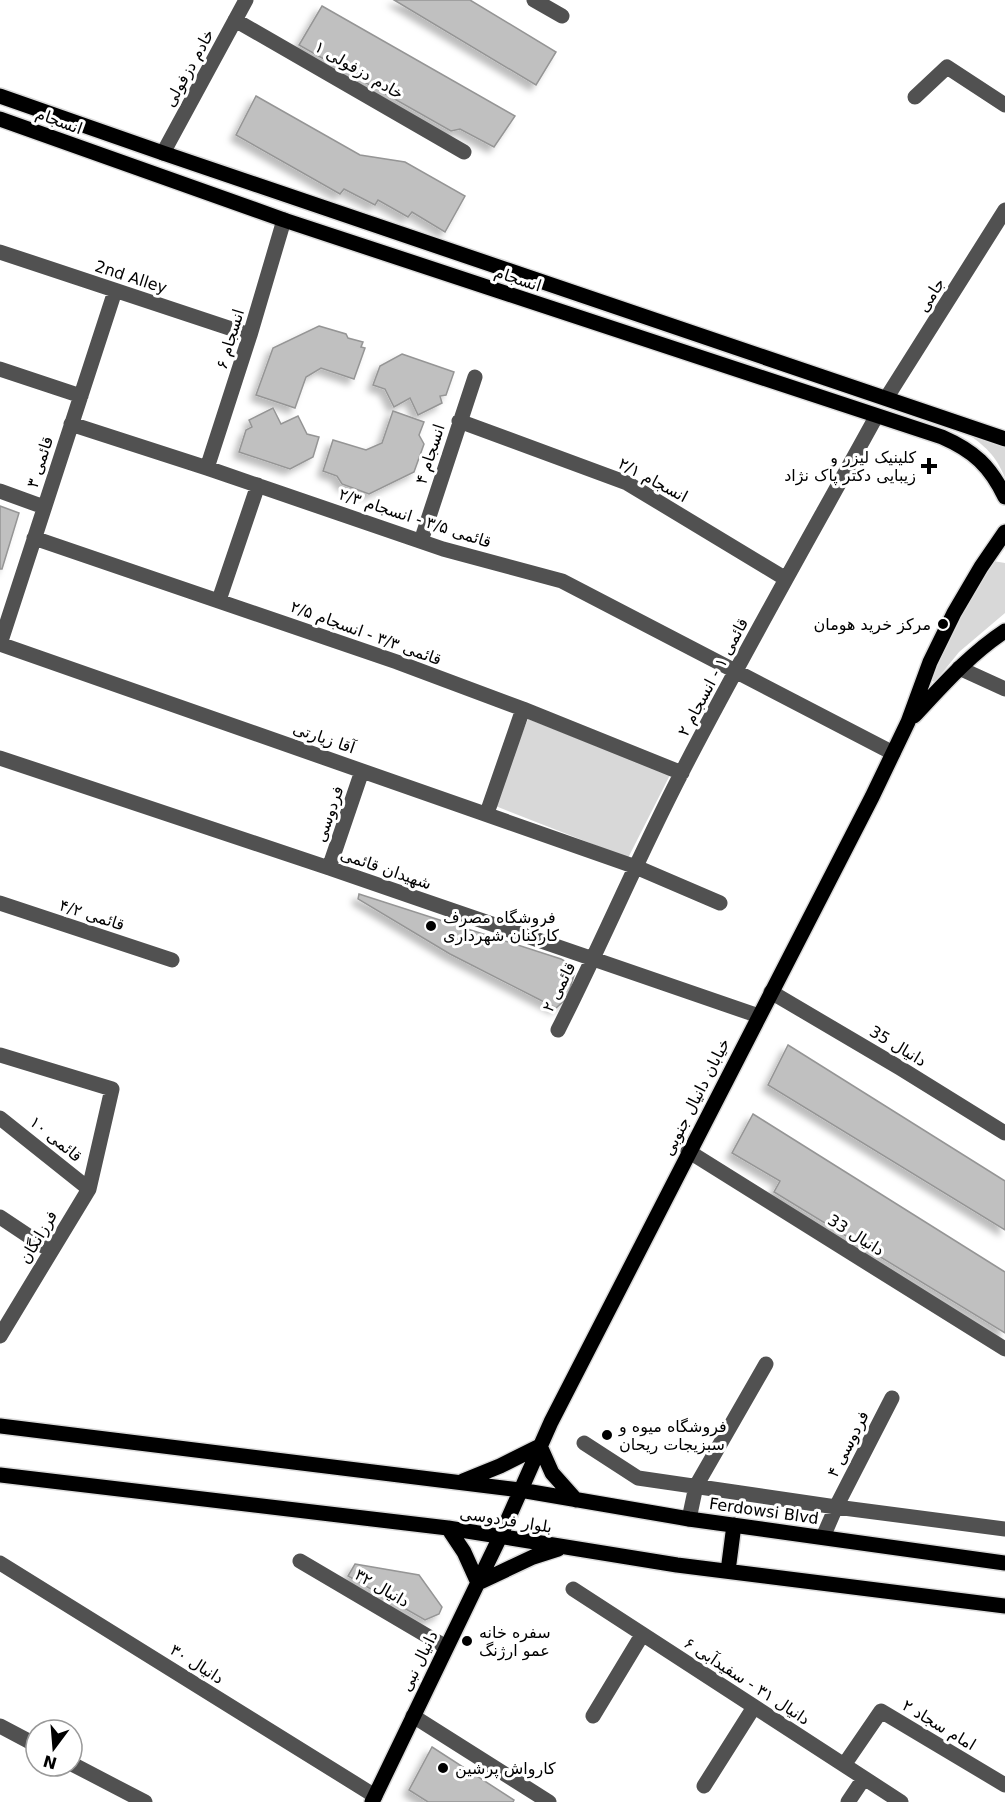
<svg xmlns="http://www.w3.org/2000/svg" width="1005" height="1802" font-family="'DejaVu Sans',Cairo,sans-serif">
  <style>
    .green { fill: #d8d8d8 }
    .building { fill: #c0c0c0; stroke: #959595; stroke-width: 1.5; filter: url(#shadow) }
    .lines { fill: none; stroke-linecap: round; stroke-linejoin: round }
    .major-casing { stroke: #dbdbdb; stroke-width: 18 }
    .minor { stroke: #515151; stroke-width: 15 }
    .major { stroke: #000; stroke-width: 15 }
    .poi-dot { fill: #000; stroke: #fff; stroke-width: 2 }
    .labels { text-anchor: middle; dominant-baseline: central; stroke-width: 6; stroke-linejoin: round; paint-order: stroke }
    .street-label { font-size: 16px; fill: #000; stroke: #fff }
    .poi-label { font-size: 16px; fill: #000; stroke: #fff; text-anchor: start }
  </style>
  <defs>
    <filter id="shadow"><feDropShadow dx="-5.5" dy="5.5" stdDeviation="3" flood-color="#0004"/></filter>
  </defs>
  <rect width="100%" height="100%" fill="#fff"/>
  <!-- green -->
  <path class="green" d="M965,432l40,13v33c-9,-23 -20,-32 -40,-46z
    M993,561l12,2v50l-46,39 -24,30 -5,-2 23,-51z
    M528,719l142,56 -42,83 -135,-53z"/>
  <!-- building -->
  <path class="building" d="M394,0h76l86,52 -20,33z
    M322,6l193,110 -21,31 -34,-18 -9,2 -152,-86z
    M256,96l104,59 45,7 60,34 -20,36 -33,-20 -4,5 -30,-17 -3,5 -31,-16 -4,5 -104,-59z
    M319,326l27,8 2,4 15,4 -2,5 4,1 -11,31 -33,-11 -15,9 -11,31 -39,-13 17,-47z
    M402,354l52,18 -8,23 -6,1 2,7 -24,12 -8,-17 -16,9 -9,-18 -12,-4 7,-19z
    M273,408l8,16 17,-8 9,18 12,3 -6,20 -23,12 -51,-17 7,-22 6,-3 -3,-7z
    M393,411l31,11 -5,13 5,9 -10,28 -45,22 -27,-10 -5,-8 -14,-5 10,-31 33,10 16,-7z
    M0,506l19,7 -17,56h-2z
    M359,894l202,65 11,6 3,7 -8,26 -11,10 -106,-54 -92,-55z
    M788,1045l217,136v49l-237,-145z
    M753,1114l252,158v61l-231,-141 6,-11 -48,-28z
    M355,1564l64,11 23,32 -3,7 -14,6 -77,-44z
    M432,1747l82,53 -1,2h-85l-19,-12z"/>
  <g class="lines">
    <defs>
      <path id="major" d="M0,96l163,57 842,286
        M0,119l284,101 658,217c32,14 48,29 63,60
        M914,716c29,-31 56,-62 91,-85
        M0,1426l520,64 169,29 316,44
        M0,1475l448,53 229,37 328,41
        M463,1481l37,-15 40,-20 12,27 24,27
        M448,1528l16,24 14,31 55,-26 25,-8
        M728,1571l6,-46
        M372,1802l128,-265 51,-115 321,-625 36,-75 22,-60 24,-49 27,-46 24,-35"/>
    </defs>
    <!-- major casing -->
    <use href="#major" class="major-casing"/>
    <!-- minor -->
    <path class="minor" d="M534,0l28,16
      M235,20l229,132
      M915,97l32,-30 58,38
      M163,153l83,-153
      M0,252l250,83
      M0,369l81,27
      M887,397l118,-187
      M459,421l168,62 159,96
      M71,424l136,44 236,81 119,32 331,172
      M207,468l43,-133 34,-115
      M0,491l44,16
      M34,538l363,124 126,47 159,64
      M421,541l54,-164
      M219,600l39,-115
      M0,644l636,223 84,36
      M0,644l115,-353
      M959,668l46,21
      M0,758l329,110 430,148
      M487,813l36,-104
      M329,868l33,-97
      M0,903l172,57
      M771,992l129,76 105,65
      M558,1030c43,-85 80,-173 124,-258 62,-120 129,-237 194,-355
      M0,1055l112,34 -23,100 -89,147
      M0,1118l89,71
      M688,1151l317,198
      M0,1217l51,34
      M584,1443l54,35 198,29 169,22
      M689,1519l7,-33 70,-122
      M823,1537l13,-30 56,-109
      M300,1561l146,86
      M0,1563l375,233
      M573,1589l328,213
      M413,1716l136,86
      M593,1716l49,-81
      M0,1726l36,19
      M72,1764l73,38
      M844,1765l37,-54 124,74
      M704,1786l50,-79
      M848,1802l16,-24"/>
    <!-- major -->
    <use href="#major" class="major"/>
  </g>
  <!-- markers -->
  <g class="poi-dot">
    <path d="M926 457h6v6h6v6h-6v6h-6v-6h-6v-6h6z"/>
    <circle cx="943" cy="624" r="6"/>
    <circle cx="431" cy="926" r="6"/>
    <circle cx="607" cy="1435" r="6"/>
    <circle cx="467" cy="1641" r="6"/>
    <circle cx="443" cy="1768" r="6"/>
  </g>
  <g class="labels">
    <!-- street labels -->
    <g class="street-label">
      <text transform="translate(189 68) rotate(-61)">خادم دزفولی</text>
      <text transform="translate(359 70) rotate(30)">خادم دزفولی ۱</text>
      <text transform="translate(59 121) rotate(20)">انسجام</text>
      <text transform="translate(131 277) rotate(18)">2nd Alley</text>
      <text transform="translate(518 279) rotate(18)">انسجام</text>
      <text transform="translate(931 295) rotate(-58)">جامی</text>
      <text transform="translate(230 339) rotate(-73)">انسجام ۶</text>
      <text transform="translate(430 454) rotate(-72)">انسجام ۴</text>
      <text transform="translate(40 462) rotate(-72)">قائمی ۳</text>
      <text transform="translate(653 480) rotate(28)">انسجام ۲/۱</text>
      <text transform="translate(415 518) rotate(18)">قائمی ۳/۵ - انسجام ۲/۳</text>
      <text transform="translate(366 633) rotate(20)">قائمی ۳/۳ - انسجام ۲/۵</text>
      <text transform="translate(713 677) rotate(-62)">قائمی ۱ - انسجام ۲</text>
      <text transform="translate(324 738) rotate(19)">آقا زیارتی</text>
      <text transform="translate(329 814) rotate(-71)">فردوسی</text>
      <text transform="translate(386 869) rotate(19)">شهیدان قائمی</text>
      <text transform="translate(92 915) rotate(18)">قائمی ۴/۲</text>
      <text transform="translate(559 987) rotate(-63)">قائمی ۲</text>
      <text transform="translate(898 1046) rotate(31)">دانیال 35</text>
      <text transform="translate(696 1097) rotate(-63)">خیابان دانیال جنوبی</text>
      <text transform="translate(56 1139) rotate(39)">قائمی ۱۰</text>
      <text transform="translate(856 1235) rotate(32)">دانیال 33</text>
      <text transform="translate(38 1237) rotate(-59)">فرزانگان</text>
      <text transform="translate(848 1444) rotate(-63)">فردوسی ۴</text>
      <text transform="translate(764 1511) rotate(8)">Ferdowsi Blvd</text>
      <text transform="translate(506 1520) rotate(9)">بلوار فردوسی</text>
      <text transform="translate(382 1588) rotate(30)">دانیال ۳۲</text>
      <text transform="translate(419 1661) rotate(-64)">دانیال نبی</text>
      <text transform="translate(197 1664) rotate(32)">دانیال ۳۰</text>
      <text transform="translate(747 1681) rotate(33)">دانیال ۳۱ - سفیدآبی ۶</text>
      <text transform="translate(939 1725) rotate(31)">امام سجاد ۲</text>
    </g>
    <!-- poi labels -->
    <g class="poi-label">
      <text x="916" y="457" text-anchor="end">کلینیک لیزر و<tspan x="916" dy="18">زیبایی دکتر پاک نژاد</tspan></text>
      <text x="931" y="624" text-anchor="end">مرکز خرید هومان</text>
      <text x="443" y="917">فروشگاه مصرف<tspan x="443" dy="18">کارکنان شهرداری</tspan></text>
      <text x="619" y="1426">فروشگاه میوه و<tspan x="619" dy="18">سبزیجات ریحان</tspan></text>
      <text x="479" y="1632">سفره خانه<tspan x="479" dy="18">عمو ارژنگ</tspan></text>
      <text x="455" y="1768">کارواش پرشین</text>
    </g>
  </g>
  <!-- north arrow -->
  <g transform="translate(54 1748) rotate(196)"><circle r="28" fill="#ffffff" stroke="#999999" stroke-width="1.5"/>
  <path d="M0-4.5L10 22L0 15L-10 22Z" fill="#000000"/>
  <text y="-9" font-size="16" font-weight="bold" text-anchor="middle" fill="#000000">N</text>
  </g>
</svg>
